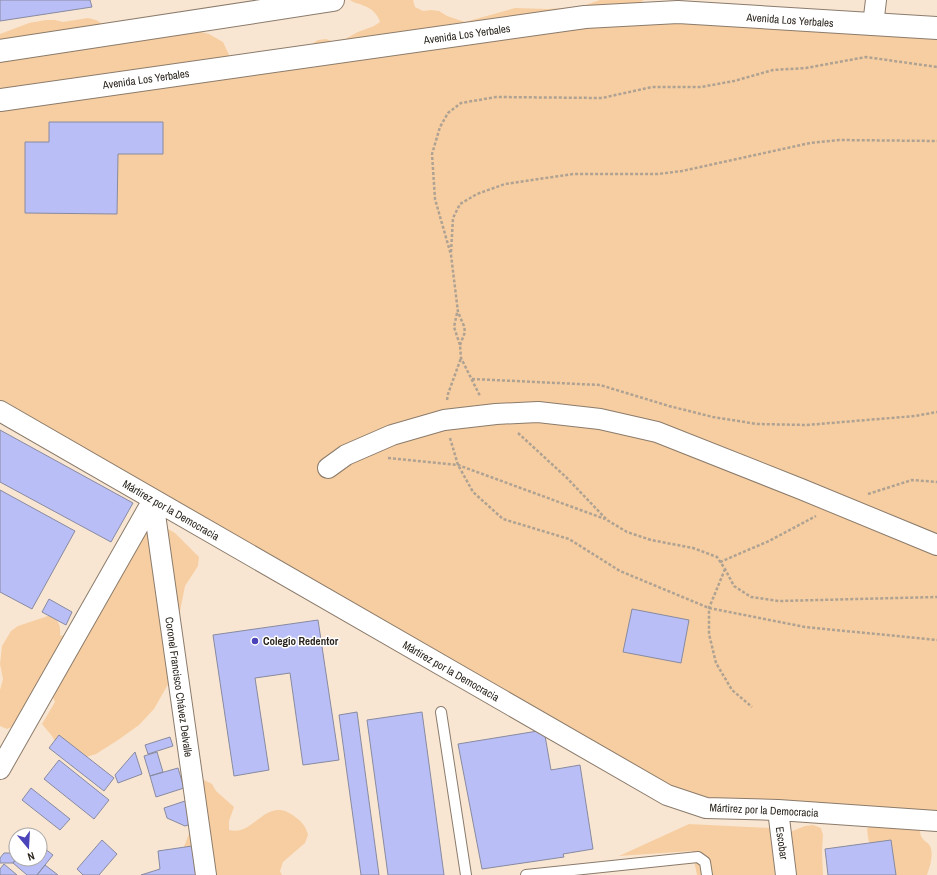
<svg xmlns="http://www.w3.org/2000/svg" width="937" height="875" font-family="'Archivo Narrow',sans-serif">
  <style>
    .green { fill: #f7cea1 }
    .building { fill: #b9bff6; stroke: #888aa0 }
    .lines { fill: none; stroke-linecap: round; stroke-linejoin: round }
    .lane-casing { stroke: #8b7b6b; stroke-width: 12 }
    .street-casing { stroke: #8b7b6b; stroke-width: 22 }
    .secondary-casing { stroke: #8b7b6b; stroke-width: 24 }
    .path { stroke: #afa293; stroke-width: 2.5; stroke-dasharray: 3 2; stroke-linecap: butt }
    .lane { stroke: #fff; stroke-width: 10 }
    .street { stroke: #fff; stroke-width: 20 }
    .secondary { stroke: #fff; stroke-width: 22 }
    .poi-dot { fill: #4a43b9; stroke: #fff; stroke-width: 1.5 }
    .labels { text-anchor: middle; dominant-baseline: central; stroke-width: 3; stroke-linejoin: round; paint-order: stroke }
    .street-label { font-size: 11px; fill: #2a241d; stroke: #fff }
    .poi-label { font-size: 11px; font-weight: bold; fill: #2a241d; stroke: #fff; text-anchor: start }
  </style>
  <rect width="100%" height="100%" fill="#f8e6d3"/>
  <!-- green -->
  <path class="green" d="M350,0h63l2,7 8,4 8,-1 8,1 8,5 18,6 50,-14 32,1 33,-2 20,-7h44l-26,15 319,11v799l-16,-2c-1,6 -2,12 2,16 2,3 5,3 7,7 4,9 0,20 -3,29h-48l-11,-37 -1,-9 5,-6 -166,-15 -706,-397v-377l29,-11 17,-3h9l8,2 25,-4 8,2 8,5 97,7 8,2 14,8 7,15 74,-8 14,-9 8,-1 8,3 9,-2 15,-8 16,-6 6,-4c-3,-9 -9,-14 -18,-17 -5,-2 -8,-2 -12,-5z
    M161,525l14,8 24,24 -1,9 -13,20 -7,35 -7,58 -17,30 -15,16 -21,15 -22,14 -16,5 -24,-16 -4,-7 -10,-12 13,-22 -3,-8 -38,32 -7,3 -7,-3v-36l3,-11 -3,-15 2,-18 9,-15 7,-5 33,-11c8,6 10,11 9,21l8,-2 69,-100z
    M204,780l8,4 4,7 18,16 -5,14v9c26,7 36,-35 65,-14 7,5 12,10 14,19l-3,8 -22,19 -3,9 2,4h-91l-8,-26 6,-15 9,-50z
    M689,824l81,4 5,47h-78l-5,-24 -73,5z
    M813,825l8,3 2,7 -1,16 1,24h-35l2,-43 15,-6z"/>
  <!-- building -->
  <path class="building" d="M0,0h90l2,7 -92,14z
    M49,122h114v32h-45l-1,60 -92,-1v-71h24z
    M0,430l133,73 -22,39 -111,-60z
    M0,490l75,41 -43,78 -32,-17z
    M49,599l23,13 -6,13 -24,-13z
    M632,609l57,11 -8,43 -58,-11z
    M318,620l21,140 -36,5 -13,-92 -35,5 14,92 -35,6 -21,-141z
    M357,712l22,163h-18l-22,-160z
    M422,712l22,163h-56l-21,-155z
    M544,730l7,40 29,-5 13,84 -30,5 1,3 -82,12 -24,-125z
    M59,735l55,43 -10,13 -55,-43z
    M170,737l3,9 -25,8 -3,-9z
    M135,752l7,22 -24,9 -3,-8z
    M157,752l6,20 -13,4 -6,-20z
    M59,760l50,40 -15,19 -50,-40z
    M178,768l6,20 -28,9 -6,-21z
    M31,788l39,31 -10,11 -38,-30z
    M188,800l7,23 -10,3 -18,-8 -3,-10z
    M102,840l15,14 -18,21h-16l-6,-6z
    M891,840l5,35h-68l-3,-26z
    M40,845l13,10 -16,20h-10l-14,-12 3,-4h24z
    M192,846l4,29h-55l19,-6 -2,-18z
    M4,853h12v6l-3,4h-13v-5z
    M4,864l13,11h-17v-6z
    M45,865l13,10h-21z"/>
  <g class="lines">
    <defs>
      <path id="lane" d="M441,712l25,163
        M526,875l172,-18 7,5 2,13"/>
      <path id="street" d="M873,25l3,-25
        M0,411l667,384 39,13 72,2 159,11
        M328,468l18,-13 46,-20 52,-15 52,-6 42,-2 62,7 57,13 144,57 136,56
        M153,500l53,375
        M0,769l153,-269
        M778,810l8,65"/>
      <path id="secondary" d="M0,51l333,-51
        M0,100l585,-83 93,-5 259,16"/>
    </defs>
    <!-- lane casing -->
    <use href="#lane" class="lane-casing"/>
    <!-- street casing -->
    <use href="#street" class="street-casing"/>
    <!-- secondary casing -->
    <use href="#secondary" class="secondary-casing"/>
    <!-- path -->
    <path class="path" d="M451,252l2,-34 7,-14 17,-10 28,-10 68,-10h85l24,-3 128,-28 29,-3 98,1
      M457,313l-3,14 6,18 1,13 19,38
      M460,345l5,-13 -1,-6 -6,-14 -7,-57 -16,-56 -3,-45 8,-27 8,-14 13,-10 35,-6 106,1 50,-11h49l33,-6 39,-11 33,-2 60,-11 71,10
      M472,379l128,6 69,21 44,11 44,7 50,1 108,-9 22,-4
      M447,400l1,-6 13,-36
      M518,433l49,45 40,42 20,12 24,8 42,8 24,9 8,12 9,17 17,11 28,4 158,-4
      M450,438l8,27 15,27 30,27 66,20 51,32 89,37 96,19 132,13
      M388,458l70,7 147,54
      M868,494l44,-14 25,2
      M720,562l49,-21 47,-25
      M725,569l-16,39v26l7,29 16,27 20,17"/>
    <!-- lane -->
    <use href="#lane" class="lane"/>
    <!-- street -->
    <use href="#street" class="street"/>
    <!-- secondary -->
    <use href="#secondary" class="secondary"/>
  </g>
  <!-- markers -->
  <circle class="poi-dot" cx="255" cy="641" r="4"/>
  <g class="labels">
    <!-- street labels -->
    <g class="street-label">
      <text transform="translate(790 20) rotate(4)">Avenida Los Yerbales</text>
      <text transform="translate(467 34) rotate(-8)">Avenida Los Yerbales</text>
      <text transform="translate(146 79) rotate(-8)">Avenida Los Yerbales</text>
      <text transform="translate(171 510) rotate(30)">Mártirez por la Democracia</text>
      <text transform="translate(451 671) rotate(30)">Mártirez por la Democracia</text>
      <text transform="translate(179 687) rotate(82)">Coronel Francisco Chávez Delvalle</text>
      <text transform="translate(764 810) rotate(3)">Mártirez por la Democracia</text>
      <text transform="translate(782 843) rotate(82)">Escobar</text>
    </g>
    <!-- poi labels -->
    <g class="poi-label">
      <text x="263" y="641">Colegio Redentor</text>
    </g>
  </g>
  <!-- north arrow -->
  <g transform="translate(28 847) rotate(162)"><circle r="19" fill="#ffffff" stroke="#aaa7a5"/>
  <path d="M0-3L7 15L0 10L-7 15Z" fill="#4a43b9"/>
  <text y="-6" font-size="11" font-weight="bold" text-anchor="middle" fill="#2a241d">N</text>
  </g>
</svg>
